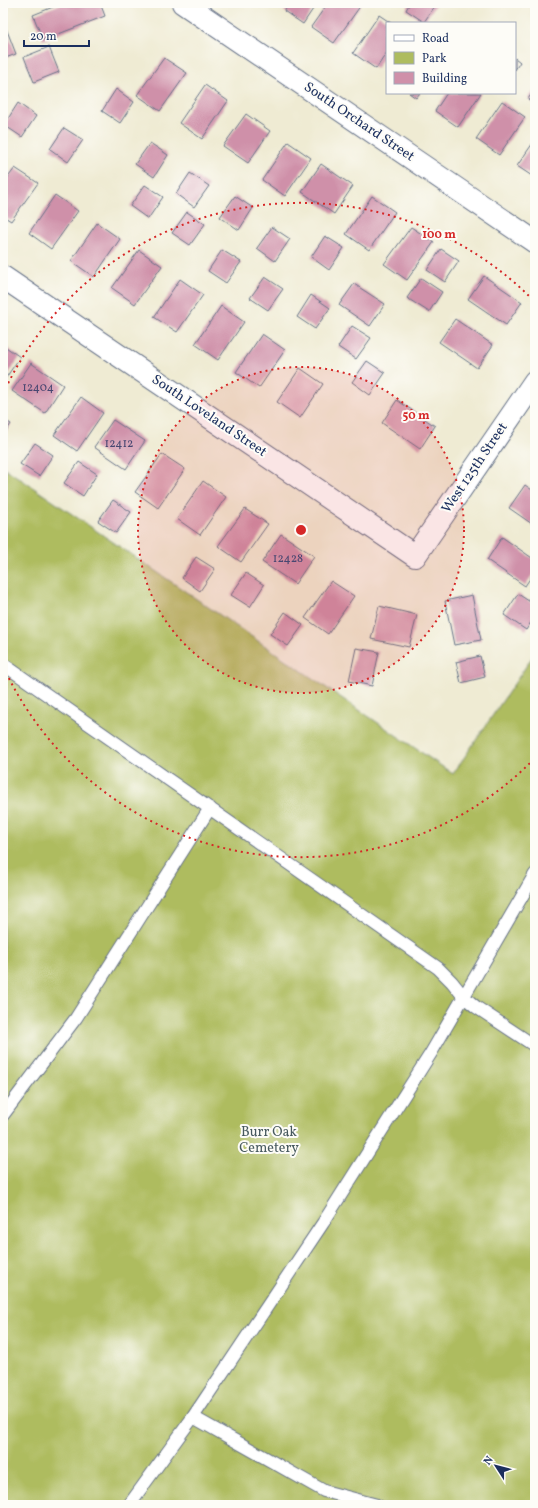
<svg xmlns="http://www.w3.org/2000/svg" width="538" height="1508" font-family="Vollkorn,serif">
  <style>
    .green { fill: #aebc5f; stroke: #64765e }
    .building { fill: #cf90a9 }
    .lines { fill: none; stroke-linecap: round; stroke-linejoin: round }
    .service-casing { stroke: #657187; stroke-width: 14 }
    .minor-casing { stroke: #657187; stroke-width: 24 }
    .service { stroke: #fff; stroke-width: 12 }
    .minor { stroke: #fff; stroke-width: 22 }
    .ring { fill: none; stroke: #d62828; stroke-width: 2; stroke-dasharray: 2 4 }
    .labels { text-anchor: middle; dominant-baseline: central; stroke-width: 4; stroke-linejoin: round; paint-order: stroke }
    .number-label { font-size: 12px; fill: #484771 }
    .street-label { font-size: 14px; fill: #1b2f5e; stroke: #fdfcf7 }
    .park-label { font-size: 14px; fill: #47595e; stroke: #fdfcf7 }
    .centre { fill: #d62828; stroke: #fdfcf7; stroke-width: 2 }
    .ring-label { font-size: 12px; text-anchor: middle; font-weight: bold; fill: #d62828; stroke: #fdfcf7; stroke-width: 4; stroke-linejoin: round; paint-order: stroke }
  </style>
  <rect width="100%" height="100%" fill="#fdfcf7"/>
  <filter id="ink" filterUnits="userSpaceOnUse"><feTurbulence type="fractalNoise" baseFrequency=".025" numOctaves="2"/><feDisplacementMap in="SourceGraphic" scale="8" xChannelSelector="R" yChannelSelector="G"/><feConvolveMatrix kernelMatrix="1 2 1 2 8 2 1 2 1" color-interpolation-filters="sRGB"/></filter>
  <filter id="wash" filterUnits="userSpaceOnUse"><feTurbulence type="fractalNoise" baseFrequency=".012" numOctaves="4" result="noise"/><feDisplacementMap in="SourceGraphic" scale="16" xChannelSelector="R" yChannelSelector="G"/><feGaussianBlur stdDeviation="0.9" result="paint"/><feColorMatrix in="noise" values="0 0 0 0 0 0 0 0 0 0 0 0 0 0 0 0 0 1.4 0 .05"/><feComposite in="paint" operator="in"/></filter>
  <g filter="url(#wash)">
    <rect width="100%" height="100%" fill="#efebd3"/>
    <!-- green -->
    <path class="green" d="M3,467l450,307 82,-121v852h-532z"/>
    <g id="blocks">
      <!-- building -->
      <path class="building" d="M63,3h37l5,13 -62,24 -10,-25z
        M290,3h27l-14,21 -19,-13z
        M328,3h30l3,2 -27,38 -23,-16z
        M410,3h27l-13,19 -18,-12z
        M379,15l12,8h-4v29l-11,17 -23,-16z
        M6,28l10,26 -13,5v-30z
        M49,47l10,25 -25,10 -10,-25z
        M164,58l23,15 -27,38 -23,-16z
        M515,58l5,4 -5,8z
        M205,85l23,16 -26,38 -23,-16z
        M116,89l18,13 -14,21 -18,-12z
        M535,89v15l-7,-5z
        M409,93h11l-4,5z
        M447,93h34l-23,34 -23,-16z
        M502,101l23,16 -26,38 -23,-16z
        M18,103l18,13 -14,21 -18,-12z
        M246,114l24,17 -22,32 -25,-17z
        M64,128l19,12 -15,22 -18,-13z
        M535,140v38l-18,-12z
        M288,142l23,16 -26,38 -23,-16z
        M150,143l18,12 -14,22 -19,-13z
        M321,164l32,22 -19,28 -32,-22z
        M15,168l23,15 -27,38 -8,-5v-32z
        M190,173l19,13 -15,21 -18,-13z
        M145,185l18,12 -15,22 -18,-13z
        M55,195l23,16 -27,38 -22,-16z
        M235,196l18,12 -14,22 -19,-13z
        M372,196l23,16 -26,38 -23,-16z
        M187,212l18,12 -15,21 -18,-12z
        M97,223l23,16 -26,38 -23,-16z
        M272,227l18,12 -15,22 -18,-13z
        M411,227l23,15 -27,38 -23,-16z
        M325,236l19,12 -15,22 -18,-13z
        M441,249l18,12 -14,21 -18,-12z
        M139,250l23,16 -27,38 -23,-16z
        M222,250l19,12 -15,21 -18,-12z
        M484,276l38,26 -16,23 -38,-26z
        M265,277l18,12 -15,21 -18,-12z
        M421,278l21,14 -13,20 -22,-14z
        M180,279l23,16 -26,37 -23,-15z
        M354,284l31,20 -15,22 -31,-21z
        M311,295l19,13 -15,21 -18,-12z
        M221,306l23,16 -26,38 -23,-16z
        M455,319l38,26 -16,23 -38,-26z
        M352,326l19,12 -15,21 -18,-12z
        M262,334l23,16 -26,38 -23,-16z
        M3,345l17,12 -17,25z
        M367,361l18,12 -15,22 -18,-13z
        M31,363l32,22 -18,28 -33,-22z
        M300,368l23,16 -23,34 -23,-16z
        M81,397l22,16 -26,38 -23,-16z
        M397,400l38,26 -15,23 -38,-26z
        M3,419l8,5 -8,12z
        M113,420l32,21 -19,28 -32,-22z
        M35,443l18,12 -14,21 -19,-12z
        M162,454l23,15 -27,39 -23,-16z
        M79,462l18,12 -14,22 -19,-13z
        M203,481l23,16 -26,38 -23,-16z
        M525,485l10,7v34l-26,-18z
        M113,500l18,12 -15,21 -18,-12z
        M245,509l23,15 -27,38 -23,-16z
        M281,534l33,22 -19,28 -33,-22z
        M502,537l33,23v11l-10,15 -38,-26z
        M196,557l19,12 -15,22 -18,-13z
        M246,573l18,12 -14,22 -19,-12z
        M331,581l23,15 -26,38 -23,-16z
        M518,594l17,11v11l-9,14 -22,-15z
        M472,595l9,45 -27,5 -9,-44z
        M379,606l38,9 -8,32 -38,-8z
        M285,612l18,13 -15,21 -18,-12z
        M356,648l23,4 -7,34 -23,-5z
        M480,656l5,21 -24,6 -5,-21z"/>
    </g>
  </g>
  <g filter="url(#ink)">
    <use href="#blocks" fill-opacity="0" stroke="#657187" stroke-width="1"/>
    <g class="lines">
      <defs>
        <path id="service" d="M3,664l435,304 14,14 12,15 12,10 59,39
          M3,1115l73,-97 134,-210
          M193,1417l131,74 53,14
          M129,1505l64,-88 130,-194 108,-170 104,-179"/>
        <path id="minor" d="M183,3l352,239
          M3,277l412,279 120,-175"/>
      </defs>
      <!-- service casing -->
      <use href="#service" class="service-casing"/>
      <!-- minor casing -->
      <use href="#minor" class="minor-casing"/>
      <!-- service -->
      <use href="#service" class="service"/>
      <!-- minor -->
      <use href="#minor" class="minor"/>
    </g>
  </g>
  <!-- distance rings -->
  <circle cx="301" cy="530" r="163" fill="#d62828" fill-opacity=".12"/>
  <g class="ring">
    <circle cx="301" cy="530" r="163"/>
    <path d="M534 759A327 327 0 0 1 3 666M3 394A327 327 0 0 1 534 301"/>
  </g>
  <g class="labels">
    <!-- number labels -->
    <g class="number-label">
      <text x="38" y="388">12404</text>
      <text x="119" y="444">12412</text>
      <text x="288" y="559">12428</text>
    </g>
    <!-- street labels -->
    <g class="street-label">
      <text transform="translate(359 122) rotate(34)">South Orchard Street</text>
      <text transform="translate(209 416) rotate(34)">South Loveland Street</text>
      <text transform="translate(475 468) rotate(-56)">West 125th Street</text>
    </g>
    <!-- park labels -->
    <g class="park-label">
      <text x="269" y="1132">Burr Oak<tspan x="269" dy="16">Cemetery</tspan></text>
    </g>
  </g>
  <circle cx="301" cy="530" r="6" class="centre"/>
  <g class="ring-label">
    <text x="439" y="238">100 m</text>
    <text x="416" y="419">50 m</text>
  </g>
  <!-- margin -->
  <rect width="538" height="1508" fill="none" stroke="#fdfcf7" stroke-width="16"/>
  <!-- legend -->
  <rect x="386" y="22" width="130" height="72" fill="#fdfcf7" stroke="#a3aaba"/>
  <rect x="394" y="35" width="20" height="6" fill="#ffffff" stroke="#a3aaba"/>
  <text x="422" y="42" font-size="12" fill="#1b2f5e">Road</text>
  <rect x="394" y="52" width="20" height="12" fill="#aebc5f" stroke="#a3aaba"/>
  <text x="422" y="62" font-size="12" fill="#1b2f5e">Park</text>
  <rect x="394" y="72" width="20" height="12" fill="#cf90a9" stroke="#a3aaba"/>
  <text x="422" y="82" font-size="12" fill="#1b2f5e">Building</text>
  <!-- north arrow -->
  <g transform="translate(496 1466) rotate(306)" stroke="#fdfcf7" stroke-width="3" paint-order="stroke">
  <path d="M0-3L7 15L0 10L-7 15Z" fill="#1b2f5e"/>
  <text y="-6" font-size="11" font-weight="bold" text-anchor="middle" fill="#1b2f5e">N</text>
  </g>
  <!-- scale -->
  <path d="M24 40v6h65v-6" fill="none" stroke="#1b2f5e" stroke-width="2"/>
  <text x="30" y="40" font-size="12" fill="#1b2f5e" stroke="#fdfcf7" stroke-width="3" paint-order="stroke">20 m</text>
</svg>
